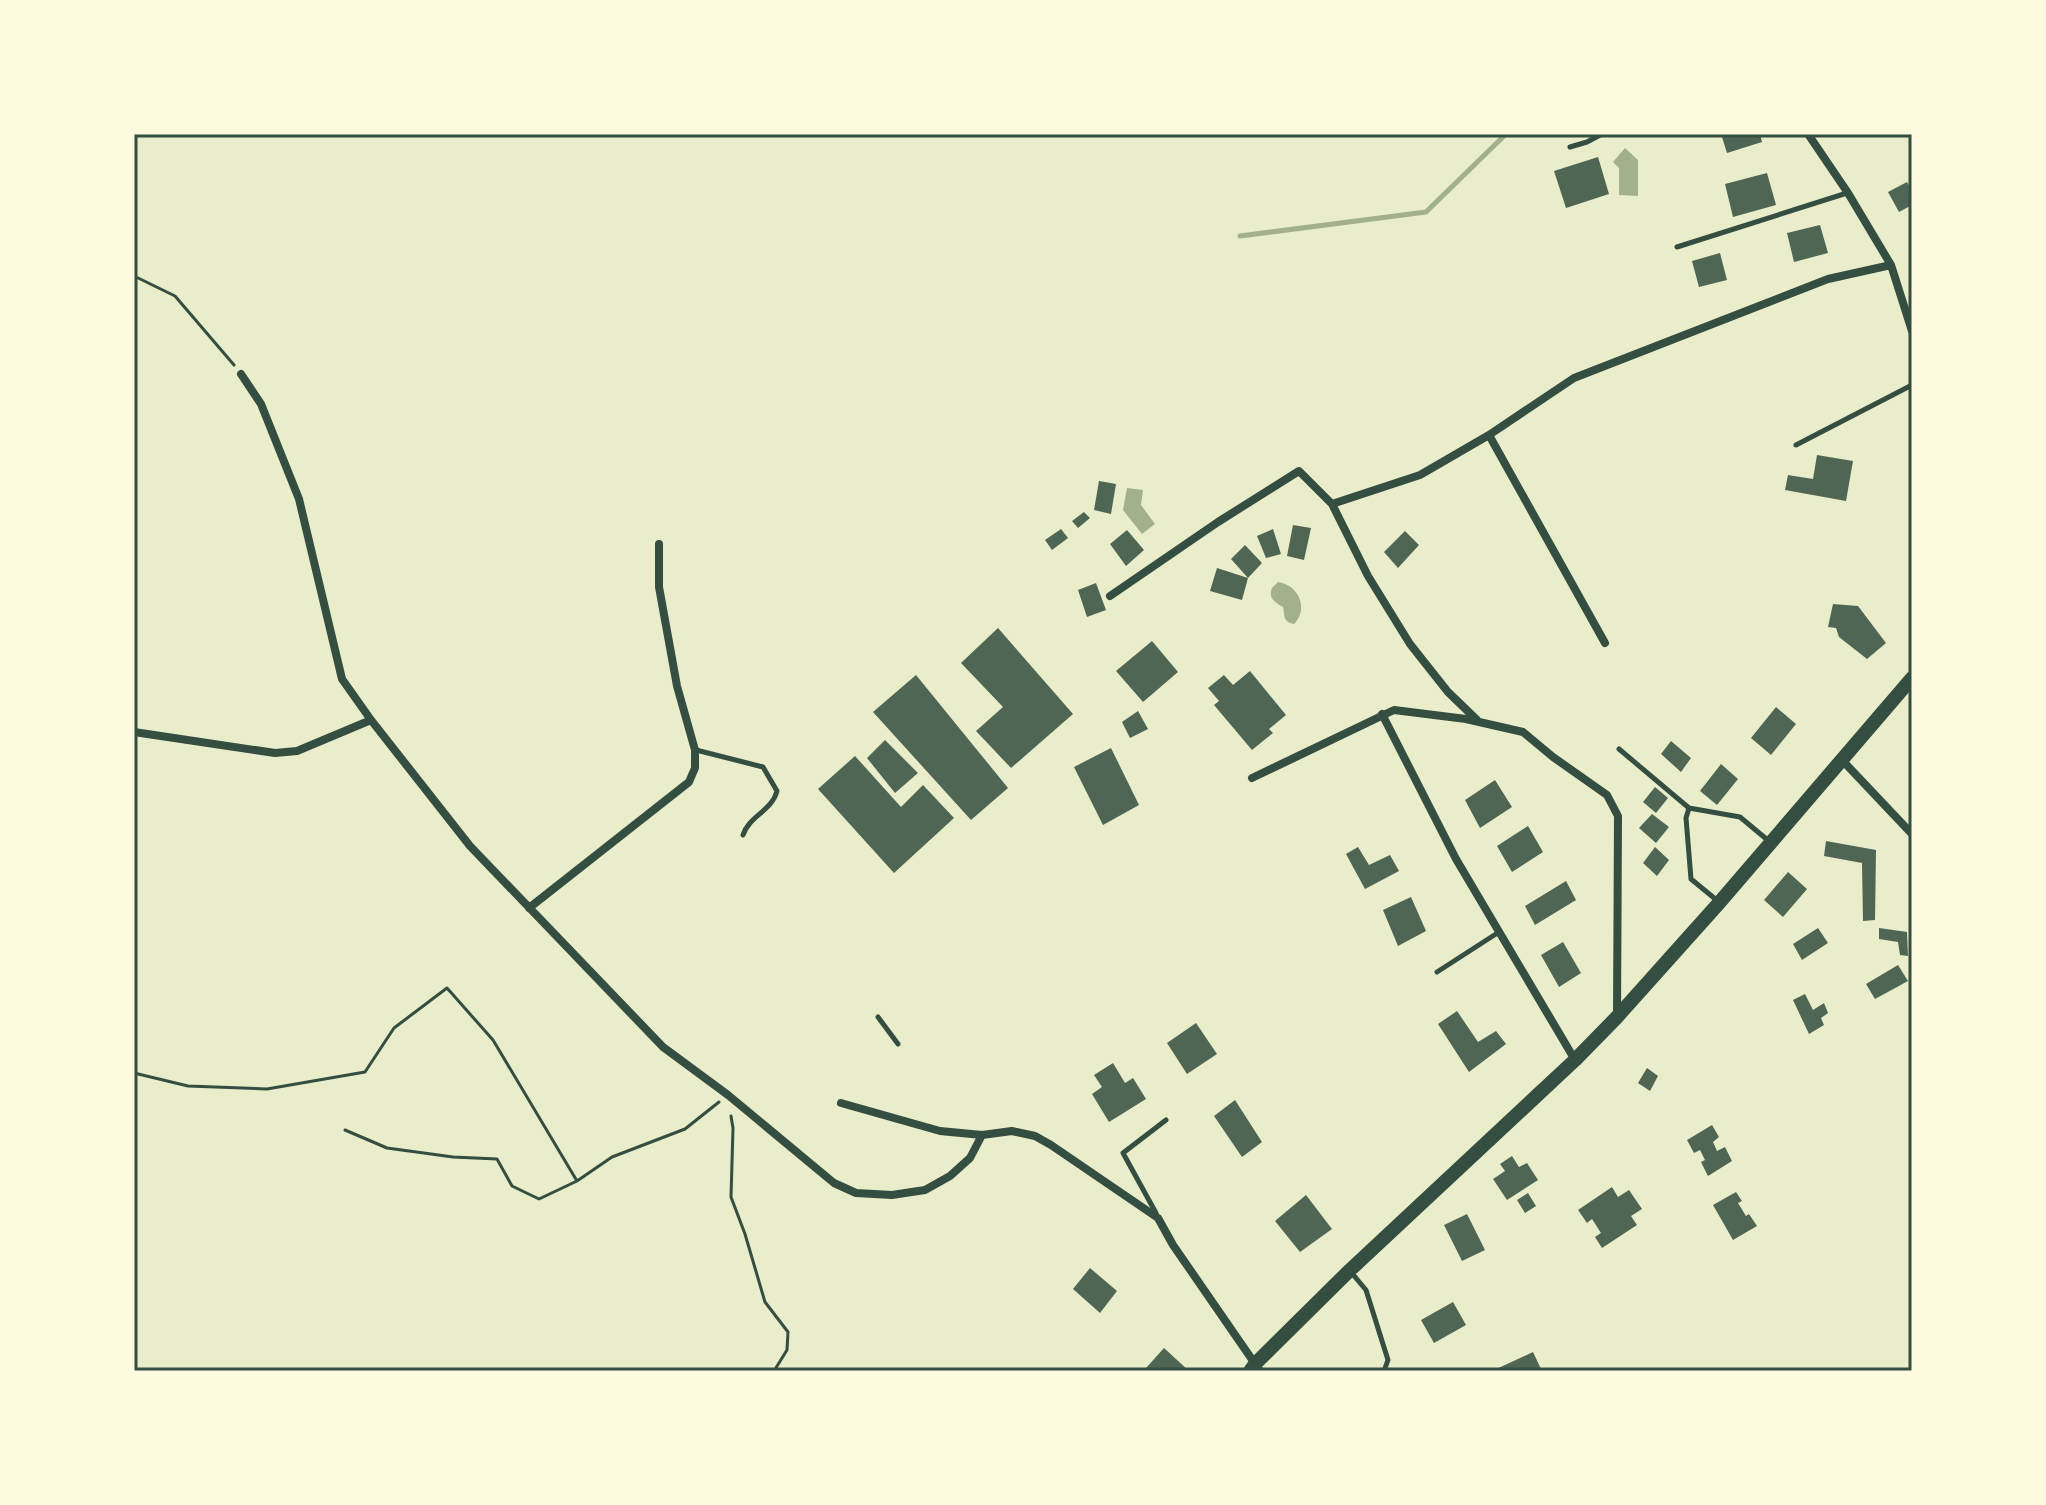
<svg xmlns="http://www.w3.org/2000/svg" width="2046" height="1505" font-family="Helvetica,sans-serif">
  <style>
    .water { fill: #a3b18a }
    .lines { fill: none; stroke-linecap: round; stroke-linejoin: round }
    .stream { stroke: #a3b18a; stroke-width: 5 }
    .building { fill: #4f6655 }
    .path { stroke: #344e41; stroke-width: 3 }
    .service { stroke: #344e41; stroke-width: 5 }
    .minor { stroke: #344e41; stroke-width: 8 }
    .tertiary { stroke: #344e41; stroke-width: 14 }
    .neatline { fill: none; stroke: #344e41; stroke-width: 3 }
  </style>
  <rect width="100%" height="100%" fill="#e9edc9"/>
  <!-- water -->
  <path class="water" d="M1625,148l13,12v36l-19,-1v-27l-6,-6z
    M1127,488l16,2 -2,15 14,19 -13,10 -19,-24z
    M1278,582c21,3 31,27 16,42 -11,-2 -9,-8 -11,-17 -8,-5 -15,-8 -11,-19z"/>
  <g class="lines">
    <!-- stream -->
    <path class="stream" d="M1240,236l186,-24 80,-78"/>
  </g>
  <!-- building -->
  <path class="building" d="M1721,134h39l2,8 -35,11z
    M1598,157l11,37 -43,14 -12,-37z
    M1767,173l9,32 -43,12 -8,-33z
    M1907,182l5,9v14l-13,7 -11,-20z
    M1820,225l8,28 -34,9 -7,-29z
    M1720,253l7,27 -28,7 -7,-26z
    M1817,455l36,6 -7,40 -61,-11 3,-15 25,4z
    M1099,481l17,3 -5,30 -17,-4z
    M1084,512l6,6 -12,10 -6,-7z
    M1293,525l18,3 -7,32 -17,-4z
    M1061,529l7,9 -16,12 -7,-10z
    M1273,529l8,25 -15,4 -9,-22z
    M1127,530l17,20 -18,16 -16,-22z
    M1405,531l14,14 -21,23 -14,-16z
    M1245,545l17,18 -14,15 -17,-19z
    M1217,568l31,10 -6,22 -32,-9z
    M1096,583l10,27 -19,7 -9,-27z
    M1833,604l25,2 28,37 -19,16 -28,-22 -3,-9 -8,-1z
    M998,628l75,86 -62,54 -35,-37 27,-24 -42,-44z
    M1152,641l26,31 -35,30 -27,-31z
    M1250,671l36,44 -17,14 4,4 -21,17 -38,-45 5,-4 -11,-13 16,-13 9,10z
    M916,675l92,113 -37,32 -98,-108z
    M1776,707l20,17 -25,31 -20,-17z
    M1138,711l10,18 -18,9 -8,-16z
    M885,740l33,33 -23,20 -28,-35z
    M1671,741l20,17 -10,14 -20,-18z
    M1111,748l28,57 -36,20 -29,-58z
    M855,756l46,51 22,-22 31,33 -60,55 -76,-84z
    M1721,764l17,15 -21,26 -17,-14z
    M1495,780l17,27 -32,21 -15,-28z
    M1655,787l13,11 -12,15 -13,-11z
    M1652,814l17,13 -13,16 -17,-15z
    M1528,826l15,26 -31,20 -15,-26z
    M1826,841l50,9 -1,70 -12,1 -1,-58 -38,-7z
    M1358,847l11,18 21,-10 9,16 -34,18 -19,-35z
    M1655,847l14,13 -12,16 -14,-13z
    M1788,872l19,17 -24,28 -19,-17z
    M1566,881l10,19 -41,25 -10,-19z
    M1411,897l15,34 -28,15 -15,-36z
    M1818,928l10,15 -26,17 -9,-16z
    M1879,928l28,4 1,24 -8,-1 -2,-13 -19,-3z
    M1563,942l18,31 -22,14 -18,-32z
    M1898,965l10,16 -33,18 -9,-15z
    M1805,994l8,16 11,-7 4,10 -7,5 3,7 -15,9 -16,-34z
    M1457,1011l21,31 18,-11 10,13 -37,28 -31,-48z
    M1196,1023l21,31 -30,20 -20,-31z
    M1113,1063l12,20 8,-5 13,21 -37,23 -17,-28 10,-7 -8,-12z
    M1647,1068l11,8 -8,15 -12,-8z
    M1235,1100l27,42 -20,15 -28,-41z
    M1712,1125l7,12 -6,5 4,9 8,-4 7,14 -24,15 -7,-14 4,-2 -5,-10 -6,3 -7,-13z
    M1512,1156l7,11 8,-4 11,17 -31,20 -14,-21 12,-8 -5,-7z
    M1612,1187l6,10 11,-7 13,19 -11,7 6,9 -35,23 -7,-11 6,-4 -9,-14 -5,4 -9,-13z
    M1736,1192l6,9 -4,2 8,13 3,-2 8,12 -24,14 -20,-35z
    M1528,1193l8,13 -11,7 -8,-13z
    M1306,1195l26,34 -32,23 -25,-31z
    M1467,1214l18,36 -23,11 -18,-36z
    M1090,1268l27,23 -17,22 -27,-24z
    M1453,1302l13,23 -32,18 -13,-23z
    M1164,1348l25,23h-39l-4,-3z
    M1533,1352l9,19h-50z"/>
  <g class="lines">
    <!-- path -->
    <path class="path" d="M134,276l41,20 59,69
      M134,1073l54,13 79,3 98,-17 29,-44 53,-40 46,52 84,141
      M731,1116l2,12 -2,69 14,37 20,68 23,30 -1,18 -13,21
      M345,1130l42,18 66,9 44,2 15,27 27,13 38,-18 35,-24 73,-28 34,-27"/>
    <!-- service -->
    <path class="service" d="M1570,147l17,-5 15,-8
      M1677,247l170,-54
      M1796,445l116,-60
      M1619,749l70,59 51,9 30,25
      M696,750l67,17 14,24c-5,20 -28,25 -34,44
      M1689,808l-3,10 5,61 28,23
      M1437,972l62,-40
      M878,1017l20,27
      M1156,1213l-33,-60 43,-33
      M1350,1271l16,19 22,70 -4,11"/>
    <!-- minor -->
    <path class="minor" d="M1808,134l40,59 43,72 21,66
      M241,374l20,30 38,95 43,180 29,41 99,126 193,201 65,48 106,88 22,10 36,2 33,-5 25,-14 20,-18 12,-23
      M1489,435l116,208
      M1332,504l88,-29 69,-40 85,-57 254,-99 63,-14
      M1110,596l108,-74 81,-51 33,33 36,72 42,68 38,48 29,28
      M1382,714l74,145 119,201
      M134,732l141,21 22,-2 74,-31
      M1842,760l70,74
      M1252,778l142,-68 72,9 57,13 30,25 54,38 11,21 -1,201
      M529,908l160,-126 6,-14v-18l-18,-64 -18,-99v-43
      M841,1103l99,28 42,4 30,-4 23,5 16,9 107,73 15,27 87,126"/>
    <!-- tertiary -->
    <path class="tertiary" d="M1250,1371l5,-7 95,-94 225,-210 42,-43 102,-114 193,-225"/>
  </g>
  <!-- border -->
  <rect width="2046" height="1505" fill="none" stroke="#fefae0" stroke-width="272"/>
  <rect x="136" y="136" width="1774" height="1233" class="neatline"/>
</svg>
